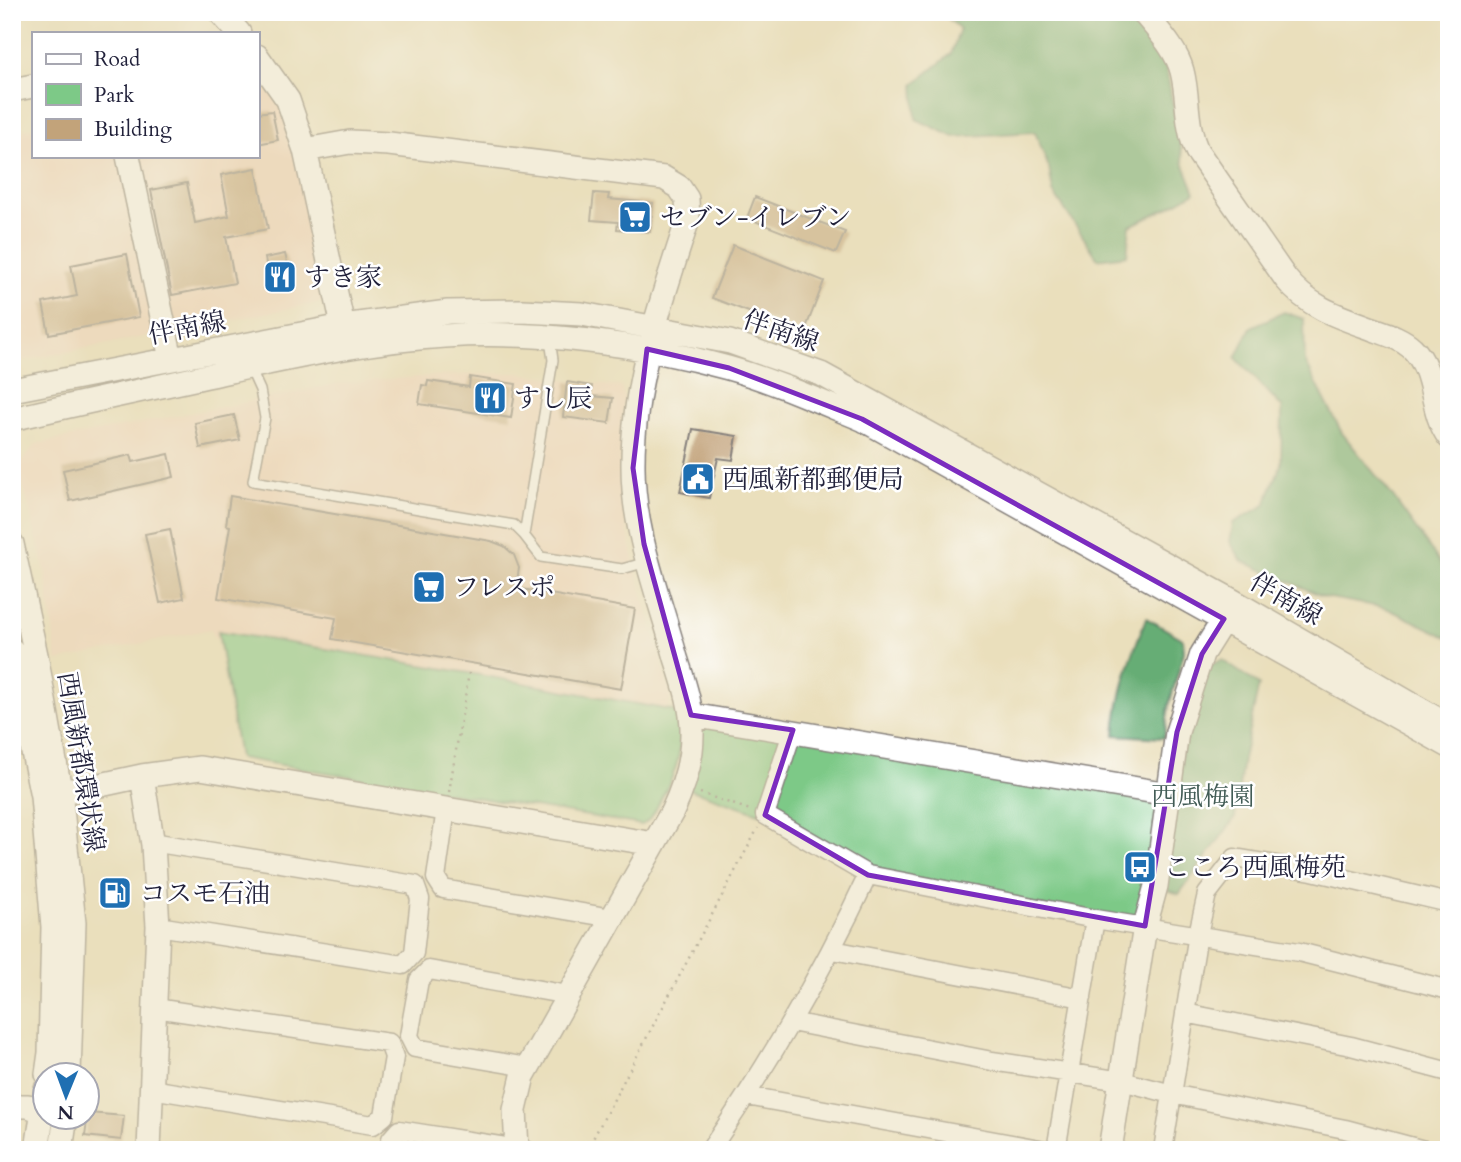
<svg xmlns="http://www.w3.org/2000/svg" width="1461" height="1162" font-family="Cardo,'Noto Serif JP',serif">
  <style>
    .built { fill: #f2d4be }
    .green { fill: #7dc987; stroke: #507661; stroke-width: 2 }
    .forest { fill: #66ad74; stroke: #446858; stroke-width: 2 }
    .building { fill: #c2a37a }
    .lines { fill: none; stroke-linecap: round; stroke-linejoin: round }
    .service-casing { stroke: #86807c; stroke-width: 12 }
    .minor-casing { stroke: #86807c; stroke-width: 21 }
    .tertiary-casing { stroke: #86807c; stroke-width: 26 }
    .path { stroke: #86807c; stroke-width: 2.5; stroke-dasharray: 2 5; stroke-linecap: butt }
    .service { stroke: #fff; stroke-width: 9 }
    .minor { stroke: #fff; stroke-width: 18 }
    .tertiary { stroke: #fff; stroke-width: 23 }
    .marked { fill: none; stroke: #7b2cbf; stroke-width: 5; stroke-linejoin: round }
    .labels { text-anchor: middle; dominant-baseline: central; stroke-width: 5; stroke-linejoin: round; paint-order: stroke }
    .poi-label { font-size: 26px; fill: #22223b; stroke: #fff; text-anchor: start }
    .street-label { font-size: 26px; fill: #22223b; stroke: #fff }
    .park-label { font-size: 26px; fill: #425c56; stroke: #fff }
  </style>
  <rect width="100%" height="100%" fill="#fff"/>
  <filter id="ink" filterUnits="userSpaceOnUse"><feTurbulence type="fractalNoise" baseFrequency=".0143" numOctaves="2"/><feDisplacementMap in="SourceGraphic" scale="14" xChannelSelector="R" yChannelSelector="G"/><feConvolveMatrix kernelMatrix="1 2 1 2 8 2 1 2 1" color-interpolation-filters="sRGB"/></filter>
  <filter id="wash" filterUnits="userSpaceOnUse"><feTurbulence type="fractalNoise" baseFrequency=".00686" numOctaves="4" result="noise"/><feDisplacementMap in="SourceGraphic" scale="28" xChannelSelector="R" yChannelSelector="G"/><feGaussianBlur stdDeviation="1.57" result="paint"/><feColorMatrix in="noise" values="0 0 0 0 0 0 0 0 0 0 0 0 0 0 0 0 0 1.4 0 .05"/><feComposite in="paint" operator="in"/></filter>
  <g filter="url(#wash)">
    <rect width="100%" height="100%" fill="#eadfbc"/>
    <!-- built -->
    <path class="built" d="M257,78l21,21 13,33 42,168 -312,61 -9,-5v-223l21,-5v28h224z
      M517,373l104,14 3,10 -4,61 3,50 14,66 34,122 -9,29 -210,-49 -238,-39 -3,-8 -154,32 -12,-91 -27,-103 18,-23 305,-61 90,-7z
      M82,1139l51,8 1,3h-53z"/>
    <!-- green -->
    <path class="green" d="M218,631l251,42 206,38c11,33 3,59 -14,88 -5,11 -9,20 -19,26l-403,-67z
      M691,715l477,79 -23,132 -277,-51 -103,-60 -82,-28z"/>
    <!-- forest -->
    <path class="forest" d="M941,12h189l36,56 18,97 11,27 -26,15 -39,19 -3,29 -29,4 -45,-67 -4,-24 -14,-36 -81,5 -38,-18 -2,-35 37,-30 9,-25z
      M1284,312l20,7 1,42 37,72 49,61 58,81v63l-63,-30 -62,-11 -82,-36 -12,-19 3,-19 32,-18 16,-41 1,-57 -46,-49 15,-31z
      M1146,618l37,21 1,13 -15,53 -5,33 -49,-3c3,-42 16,-78 31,-117z
      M1222,660l37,25 -16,74 -8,59 -56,76 -23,-8 41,-215z"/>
    <g id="blocks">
      <!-- building -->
      <path class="building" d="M272,111l6,29 -21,4v-31z
        M256,168l12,61 -42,8 9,46 -63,12 -21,-105 36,-7 8,40 34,-7 -8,-41z
        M594,193l15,1 -1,5 45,4 -3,29 -33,-3 1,-7 -27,-2z
        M755,197l90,35 -9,21 -89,-35z
        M733,245l91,36 -20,52 -92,-35z
        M127,254l12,63 -90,17 -6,-31 34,-7 -6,-31z
        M285,254l9,35 -18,3 -4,-19 -4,1 -3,-16z
        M470,377l46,7 -5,34 -92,-14 3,-19 5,1 1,-5 41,6z
        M567,382l25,4 -1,10 22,2 -4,25 -46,-6z
        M234,415l6,25 -40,8 -5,-25z
        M693,429l44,7 -4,24 -15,-2 -9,40 -29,-6z
        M169,454l5,23 -104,24 -7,-31 68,-15 2,7z
        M230,496l261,45 13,5 10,9 5,13 -3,20 119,21 -14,80 -289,-50 4,-21 -118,-20 12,-72 -4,-1z
        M170,529l14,69 -24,5 -15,-69z
        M88,1113l36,3 -3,24 -36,-4z"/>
    </g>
  </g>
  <g filter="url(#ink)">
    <use href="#blocks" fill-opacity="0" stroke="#86807c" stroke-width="2"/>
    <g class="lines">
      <defs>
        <path id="service" d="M250,368l10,22 5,28 -12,63 261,44 10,10 17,22 81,12 25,-7
          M524,535l29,-175 -3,-20"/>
        <path id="minor" d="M793,730l-28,85 103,60 227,44 204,33 150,38
          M446,809l-10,69 7,11 169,29
          M152,842l263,43 5,14 -6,54 -11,12 -245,-39
          M833,950l249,48
          M1185,1013l166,33 98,26
          M791,1022l201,39 130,20 50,13 173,35 79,21
          M527,1067l-112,-19 -6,-12 10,-56 10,-10 139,25
          M151,1089l222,36 11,-9 10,-59 -5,-14 -234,-35
          M747,1096l298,54
          M389,1150l2,-11 8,-9 127,20
          M710,1150c60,-88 113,-179 158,-275
          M1056,1150l39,-231
          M1163,1150l35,-216 9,-40 28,-36 77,13 137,32"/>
        <path id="tertiary" d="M220,12l19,21
          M1143,12c14,18 33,36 39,59 7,27 3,54 15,80l89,128c23,29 54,38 87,50 14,5 28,9 39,19 25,24 17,62 37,89
          M257,56l31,44 17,50 38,176
          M12,90l21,-4
          M305,150l45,-8 39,2 275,34 15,9 8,12 1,20c-26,81 -56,162 -55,248 0,65 26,129 43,191 8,25 17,51 16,77 0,28 -8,52 -20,77l-149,264 -8,34 2,40
          M128,156l43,203
          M12,390l331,-64 105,-14 74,-1 60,3 148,28 91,32 412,227 216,125
          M12,419c73,-17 146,-32 218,-48 71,-15 142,-31 215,-35 89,-6 197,8 283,32 46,13 90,33 134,51l587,327
          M12,544l24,111 24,135 14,133 -5,151
          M12,650l30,146 11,131 -3,126 -3,21
          M691,715l477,79
          M142,776l11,69 5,81 -9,224
          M60,790h17l65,-14 58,-8 454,76
          M12,1106h16l15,5
          M37,1150l9,-61
          M61,1150l5,-34
          M1110,1150l35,-224 11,-40 21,-154 25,-78 22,-35"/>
      </defs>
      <!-- service casing -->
      <use href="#service" class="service-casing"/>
      <!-- minor casing -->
      <use href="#minor" class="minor-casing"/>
      <!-- tertiary casing -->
      <use href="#tertiary" class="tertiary-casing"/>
      <!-- path -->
      <path class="path" d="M449,792l20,-119
        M700,793l50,17
        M587,1150l171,-322"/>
      <!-- service -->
      <use href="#service" class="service"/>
      <!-- minor -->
      <use href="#minor" class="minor"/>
      <!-- tertiary -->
      <use href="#tertiary" class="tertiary"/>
    </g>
  </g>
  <!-- marked area -->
  <path d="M0 0H1461V1162H0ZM647,349l82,19 133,51 362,200 -22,35 -25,78 -32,194 -277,-51 -103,-60 28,-85 -102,-15 -47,-171 -11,-76z" fill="#eadfbc" fill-opacity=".55" fill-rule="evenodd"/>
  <path class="marked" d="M647,349l82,19 133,51 362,200 -22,35 -25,78 -32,194 -277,-51 -103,-60 28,-85 -102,-15 -47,-171 -11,-76z"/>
  <!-- icons -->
  <defs>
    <symbol id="supermarket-square" viewBox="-11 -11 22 22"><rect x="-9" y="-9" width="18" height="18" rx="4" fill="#1f6fb2" stroke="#fff"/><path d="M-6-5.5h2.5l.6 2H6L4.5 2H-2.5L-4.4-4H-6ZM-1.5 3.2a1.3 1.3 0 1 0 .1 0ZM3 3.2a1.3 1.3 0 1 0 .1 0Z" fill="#fff"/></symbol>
    <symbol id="restaurant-square" viewBox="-11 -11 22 22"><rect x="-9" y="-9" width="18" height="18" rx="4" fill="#1f6fb2" stroke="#fff"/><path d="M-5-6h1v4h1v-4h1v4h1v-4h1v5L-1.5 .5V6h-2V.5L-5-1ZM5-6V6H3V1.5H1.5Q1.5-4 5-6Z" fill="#fff"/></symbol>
    <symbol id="civic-square" viewBox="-11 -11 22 22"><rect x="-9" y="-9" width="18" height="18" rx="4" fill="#1f6fb2" stroke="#fff"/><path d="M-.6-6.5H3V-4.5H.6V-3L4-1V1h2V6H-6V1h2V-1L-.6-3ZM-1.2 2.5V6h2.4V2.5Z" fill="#fff"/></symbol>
    <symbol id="bus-square" viewBox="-11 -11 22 22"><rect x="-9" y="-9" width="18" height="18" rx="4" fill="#1f6fb2" stroke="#fff"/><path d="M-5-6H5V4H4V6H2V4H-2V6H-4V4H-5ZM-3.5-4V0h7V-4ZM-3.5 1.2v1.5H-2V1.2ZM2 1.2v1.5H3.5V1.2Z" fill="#fff"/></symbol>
    <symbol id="fuel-square" viewBox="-11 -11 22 22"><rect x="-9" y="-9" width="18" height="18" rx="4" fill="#1f6fb2" stroke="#fff"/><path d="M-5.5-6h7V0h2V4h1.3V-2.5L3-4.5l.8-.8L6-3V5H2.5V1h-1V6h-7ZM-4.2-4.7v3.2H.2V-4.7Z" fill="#fff"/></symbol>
  </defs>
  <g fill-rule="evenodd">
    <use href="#supermarket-square" x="616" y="198" width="38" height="38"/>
    <use href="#restaurant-square" x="261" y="258" width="38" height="38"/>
    <use href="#restaurant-square" x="471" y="379" width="38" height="38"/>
    <use href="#civic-square" x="679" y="460" width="38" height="38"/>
    <use href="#supermarket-square" x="410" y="568" width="38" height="38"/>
    <use href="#bus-square" x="1121" y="848" width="38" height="38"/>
    <use href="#fuel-square" x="96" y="874" width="38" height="38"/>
  </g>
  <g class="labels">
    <!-- poi labels -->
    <g class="poi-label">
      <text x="660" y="217">セブン-イレブン</text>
      <text x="304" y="277">すき家</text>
      <text x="514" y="398">すし辰</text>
      <text x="722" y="479">西風新都郵便局</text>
      <text x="453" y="587">フレスポ</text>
      <text x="1164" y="867">こころ西風梅苑</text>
      <text x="140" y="893">コスモ石油</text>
    </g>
    <!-- street labels -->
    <g class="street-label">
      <text transform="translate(187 328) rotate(-11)">伴南線</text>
      <text transform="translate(781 331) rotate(19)">伴南線</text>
      <text transform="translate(1286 599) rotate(30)">伴南線</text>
      <text transform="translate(81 762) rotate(81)">西風新都環状線</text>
    </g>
    <!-- park labels -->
    <g class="park-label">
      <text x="1203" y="796">西風梅園</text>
    </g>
  </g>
  <!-- margin -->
  <rect width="1461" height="1162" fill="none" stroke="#fff" stroke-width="42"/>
  <!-- legend -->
  <rect x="32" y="32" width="228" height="126" fill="#ffffff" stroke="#a7a7b1" stroke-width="2"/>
  <rect x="46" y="54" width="35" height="10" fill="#ffffff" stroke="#a7a7b1" stroke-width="2"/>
  <text x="94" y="66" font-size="21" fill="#22223b">Road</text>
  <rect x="46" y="84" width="35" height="21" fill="#7dc987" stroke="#a7a7b1" stroke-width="2"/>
  <text x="94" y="102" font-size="21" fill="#22223b">Park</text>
  <rect x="46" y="119" width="35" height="21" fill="#c2a37a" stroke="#a7a7b1" stroke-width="2"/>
  <text x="94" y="136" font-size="21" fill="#22223b">Building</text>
  <!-- north arrow -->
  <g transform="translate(66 1096) rotate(181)"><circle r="33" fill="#ffffff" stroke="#a7a7b1" stroke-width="2"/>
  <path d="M0-5L12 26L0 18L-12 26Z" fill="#1f6fb2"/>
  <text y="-10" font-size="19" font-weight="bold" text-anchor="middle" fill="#22223b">N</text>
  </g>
</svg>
